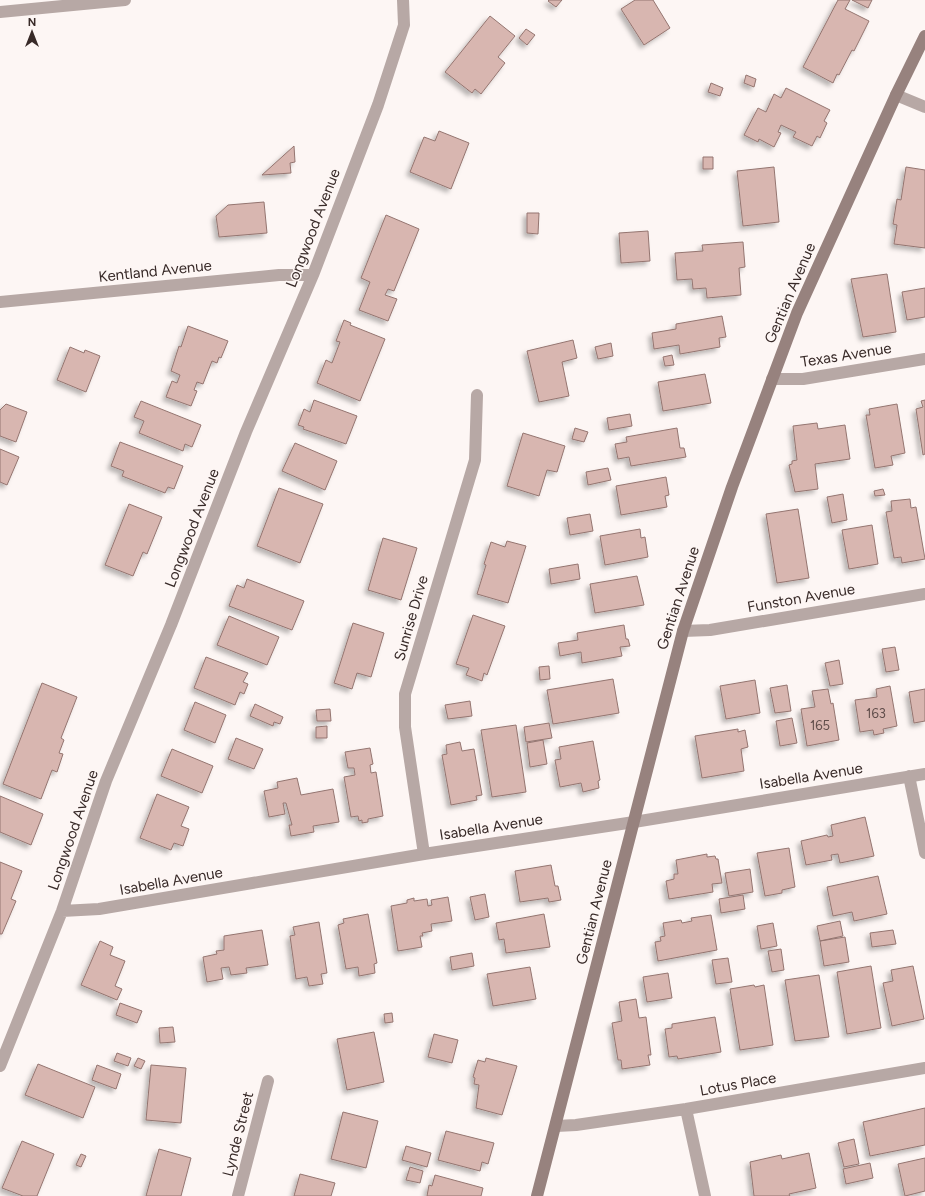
<svg xmlns="http://www.w3.org/2000/svg" width="925" height="1196" font-family="Figtree,sans-serif">
  <style>
    .building { fill: #d8b6b0; stroke: #947570; filter: url(#shadow) }
    .lines { fill: none; stroke-linecap: round; stroke-linejoin: round }
    .street { stroke: #b7a8a5; stroke-width: 12 }
    .secondary { stroke: #97827e; stroke-width: 12 }
    .labels { text-anchor: middle; dominant-baseline: central; stroke-width: 3; stroke-linejoin: round; paint-order: stroke }
    .number-label { font-size: 13px; fill: #604d4a }
    .street-label { font-size: 15px; fill: #382a28; stroke: #fdf6f4 }
  </style>
  <defs>
    <filter id="shadow"><feDropShadow dx="-3.5" dy="3.5" stdDeviation="2" flood-color="#0004"/></filter>
  </defs>
  <rect width="100%" height="100%" fill="#fdf6f4"/>
  <!-- building -->
  <path class="building" d="M549,0h13l-6,7 -8,-6z
    M635,0h18l17,28 -26,17 -23,-36z
    M838,0h12l-5,9 24,12 -15,30 -2,-1 -13,25 -2,-1 -4,9 -30,-16z
    M852,0h20l-4,8z
    M490,16l25,20 -17,21 7,6 -24,31 -6,-5 -3,4 -27,-21z
    M526,29l9,6 -8,10 -8,-7z
    M746,75l10,4 -2,8 -10,-4z
    M711,83l12,5 -3,8 -12,-4z
    M786,88l44,22 -6,11 3,2 -7,15 -3,-2 -5,10 -19,-9 3,-5 -15,-7 -3,7 3,1 -7,14 -15,-8 -1,3 -14,-7 14,-27 8,4 8,-18 7,4z
    M439,131l30,12 -18,46 -41,-17 14,-35 11,4z
    M294,146l1,16 -5,1 1,10 -29,2z
    M703,157h10v12h-10z
    M774,167l5,55 -36,4 -6,-55z
    M906,167l19,3v78l-31,-4 3,-19 -4,-1 4,-25 4,1z
    M264,202l3,31 -48,4 -3,-21 12,-11z
    M527,213h12l-1,21 -11,-1z
    M386,215l33,14 -25,62 -6,-2 -3,6 12,4 -9,22 -29,-11 11,-28 -9,-4z
    M648,231l2,30 -29,2 -2,-30z
    M743,242l2,25 -6,1 2,27 -34,3 -1,-10 -13,1 -1,-10 -15,1 -2,-27 28,-2 -1,-6z
    M887,274l9,58 -33,5 -12,-58z
    M925,288v29l-18,3 -5,-28z
    M722,316l4,21 -7,1 1,9 -40,7 -1,-9 -25,4 -2,-16 24,-4v-5z
    M344,320l7,3 -1,2 35,14 -25,62 -43,-18 9,-23 6,3 8,-21 -4,-1z
    M188,326l40,15 -7,17 -2,-1 -2,6 -5,-2 -9,23 -6,-2 -3,8 3,1 -6,15 -25,-9 6,-16 5,2 3,-8 -9,-4 8,-25 2,1z
    M573,340l4,18 -15,4 7,34 -30,6 -12,-51z
    M611,343l2,13 -15,3 -3,-12z
    M70,347l14,6 1,-3 15,6 -14,36 -29,-12z
    M672,355l2,10 -9,1 -2,-9z
    M705,374l6,29 -48,8 -5,-29z
    M314,400l43,16 -11,28 -43,-15 1,-2 -6,-2 6,-16 6,3z
    M925,400v54l-2,1 -7,-46 7,-2 -2,-6z
    M141,401l60,24 -9,22 -7,-3 -2,7 -44,-18 5,-12 -10,-4z
    M6,404l21,8 -11,30 -16,-6v-26z
    M897,404l8,49 -14,3 2,9 -18,3 -9,-53h4l-1,-6z
    M630,414l2,12 -23,4 -2,-12z
    M817,423l1,6 27,-4 5,34 -35,5 3,25 -23,3 -6,-27 3,-1v-3l5,-1 -4,-34z
    M575,428l13,4 -4,10 -12,-3z
    M677,428l3,20h4l2,9 -55,9 -2,-9 -11,2 -3,-15 12,-2 -1,-5z
    M523,433l42,13 -8,26 -10,-2 -8,26 -32,-10z
    M120,442l63,24 -9,23 -6,-2 -3,6 -43,-17 2,-5 -13,-5z
    M295,443l42,18 -12,29 -43,-19z
    M0,449l19,8 -12,28 -7,-3z
    M608,468l3,12 -23,5 -2,-13z
    M666,477l3,18 -4,1 2,11 -46,8 -5,-29z
    M279,488l44,16 -23,59 -43,-17z
    M883,489l2,6 -10,1 -1,-5z
    M843,494l4,26 -15,3 -5,-26z
    M910,499l1,9 5,-1 9,52 -23,4 -1,-6 -7,1 -8,-46 6,-1 -1,-10z
    M129,504l33,13 -15,37 -4,-2 -10,24 -28,-11z
    M798,509l11,69 -32,5 -11,-69z
    M590,514l3,17 -23,4 -3,-17z
    M872,525l6,39 -29,5 -7,-39z
    M640,529l1,9 4,-1 3,20 -43,8 -5,-29z
    M383,538l34,10 -16,52 -33,-10z
    M507,541l19,5 -18,57 -31,-9 9,-29 -2,-1 7,-22 14,5z
    M578,564l2,15 -29,5 -2,-15z
    M637,576l7,29 -49,8 -5,-29z
    M247,579l57,22 -12,29 -63,-24 8,-21 7,3z
    M473,615l32,11 -18,49 -3,-2 -2,8 -16,-6 3,-7 -13,-4z
    M229,616l50,21 -12,28 -50,-20z
    M353,623l31,10 -13,44 -14,-4 -5,16 -18,-6z
    M624,625l2,14h2l2,7 -10,1 2,9 -40,7 -1,-11 -21,4 -2,-13 20,-3 -1,-7z
    M895,647l4,23 -13,2 -4,-23z
    M206,657l42,16 -5,9 5,2 -4,10 -4,-2 -5,13 -41,-17z
    M839,660l4,24 -13,2 -5,-23z
    M549,666l1,13 -10,1 -1,-13z
    M613,679l6,34 -66,11 -6,-34z
    M755,680l5,33 -34,6 -6,-33z
    M42,683l35,14 -16,41 3,2 -5,13 4,1 -6,18 -5,-2 -11,29 -38,-15z
    M787,685l4,26 -16,2 -5,-25z
    M890,686l7,40 -14,3 1,4 -10,2 -1,-5 -13,2 -5,-32 22,-3 -1,-8z
    M828,689l3,15 2,-1 6,37 -32,6 -6,-37 14,-2 -3,-16z
    M925,689v32l-11,2 -5,-31z
    M470,701l2,15 -24,3 -3,-14z
    M195,702l31,13 -11,28 -31,-13z
    M255,704l28,13 -3,7 -6,-2 -1,4 -23,-10z
    M330,709l1,12h-14l-1,-11z
    M792,718l5,25 -17,3 -4,-25z
    M549,723l3,15 -26,4 -2,-15z
    M516,725l10,67 -34,5 -11,-67z
    M327,726v12h-11v-11z
    M738,729v3l7,-2 3,17 -7,2 3,22 -42,7 -7,-42z
    M236,738l27,11 -9,20 -26,-10z
    M543,740l4,24 -17,3 -3,-24z
    M593,741l7,39 -2,1 1,7 -16,4 -2,-9 -21,4 -5,-27 6,-1 -2,-12z
    M460,742l2,9 12,-2 8,46 -6,1 1,4 -26,5 -9,-50 5,-1 -1,-9z
    M370,748l3,16 -3,1 1,8 5,-1 7,44 -15,3v3l-6,1v-3l-3,1 -1,-5 -7,1 -7,-40 11,-2 -1,-7h-6l-3,-16z
    M172,749l41,17 -11,27 -41,-17z
    M297,778l4,17 32,-6 6,33 -26,4 1,6 -23,4 -2,-11h3l-6,-22h-3l2,11 -16,3 -5,-26 14,-3 -1,-6z
    M157,794l32,13 -8,19 8,3 -6,17 -9,-3 -3,7 -31,-12z
    M0,796l43,18 -12,31 -31,-13z
    M865,817l9,39 -34,7 -2,-9 -7,1 1,5 -26,5 -5,-24 26,-6 1,2 5,-1 -2,-11z
    M789,848l6,39 -13,3v3l-17,3 -8,-43z
    M707,854v3l8,-1 1,3h2l4,24 -10,1 1,8 -44,7 -3,-18 8,-2v-5h4l-2,-14z
    M0,862l22,9 -11,28 5,2 -14,33h-2z
    M551,865l4,21h3l3,14 -12,2 -1,-4 -28,4 -5,-31z
    M750,869l3,23 -24,4 -4,-23z
    M878,876l9,38 -33,7 -2,-9 -19,4 -6,-29z
    M485,894l4,23 -14,3 -5,-23z
    M743,895l2,14 -24,4 -2,-14z
    M448,897l4,24 -21,3 1,7 -10,2 1,3h-3l2,11 -24,4 -7,-45 16,-3v-3l7,-2v3l13,-2 1,7 4,-1 -1,-5z
    M368,914l9,49 -3,1 1,9 -16,3 -1,-9 -12,2 -8,-44 6,-2 -1,-4z
    M544,914l6,33 -44,6 -2,-14 -5,1 -3,-17z
    M711,915l6,35 -59,11 -3,-19 6,-1 -1,-4 5,-1 -2,-13 18,-3 1,3 10,-2 -1,-3z
    M840,921l3,15 -23,5 -3,-15z
    M319,922l8,51 -6,1 2,10 -14,2 -2,-9 -11,2 -6,-43 5,-1 -2,-8z
    M773,923l4,23 -16,3 -4,-23z
    M262,930l6,35 -22,3 1,5 -16,2 -2,-8 -8,1 2,11 -16,3 -4,-25 14,-3 -1,-3 8,-1v-14z
    M893,930l3,14 -24,3 -2,-14z
    M845,937l4,25 -25,4 -4,-25z
    M100,941l13,6 -3,8 15,6 -10,25 7,3 -5,11 -36,-15z
    M781,949l3,21 -12,2 -4,-21z
    M472,953l2,13 -22,4 -2,-13z
    M728,958l4,24 -16,2 -4,-24z
    M871,966l10,62 -34,6 -10,-62z
    M913,966l11,53 -32,7 -9,-43 10,-2 -2,-11z
    M530,967l6,32 -43,7 -6,-32z
    M668,973l4,25 -25,4 -4,-25z
    M819,975l10,62 -34,4 -10,-61z
    M754,985l1,2 9,-2 9,60 -33,5 -10,-61z
    M636,999l3,19 7,-1 5,38h-3l2,10 -28,4 -1,-9h-3l-6,-37 10,-2 -3,-19z
    M120,1003l22,8 -5,12 -21,-8z
    M392,1013l1,9 -8,1 -1,-9z
    M715,1017l6,35 -43,7 -1,-3 -8,1 -4,-28 7,-1v-4z
    M173,1027l2,15 -15,1 -1,-15z
    M374,1032l10,50 -37,8 -10,-51z
    M434,1034l24,6 -6,23 -24,-6z
    M117,1053l14,5 -3,8 -14,-5z
    M138,1058l7,3 -4,8 -7,-3z
    M486,1058l31,8 -15,49 -26,-7 3,-23 -5,-1 1,-6 -2,-1 5,-17 7,2z
    M38,1064l57,23 -12,31 -58,-23z
    M97,1065l24,9 -5,15 -24,-9z
    M151,1065l35,3 -5,55 -35,-3z
    M925,1108v37l-55,11 -7,-34z
    M343,1112l35,9 -12,47 -35,-9z
    M446,1131l48,12 -6,21 -6,-2 -2,9 -42,-11z
    M854,1139l5,25 -15,3 -6,-24z
    M22,1141l32,13 -17,42h-14l-21,-8z
    M406,1146l25,7 -4,14 -25,-7z
    M159,1149l32,9 -10,38h-35z
    M809,1153l7,35 -27,6 1,2h-36l-4,-34 31,-7 1,4z
    M81,1154l5,2 -5,11 -5,-2z
    M925,1158v33l-20,5 -7,-32z
    M870,1163l3,15 -27,6 -3,-15z
    M410,1167l13,4 -3,12 -14,-3z
    M300,1174l35,9 -4,13h-37z
    M435,1175l48,13 -2,8h-54l2,-11 3,1z"/>
  <g class="lines">
    <!-- street -->
    <path class="street" d="M0,12l125,-12
      M896,95l29,12
      M0,302l279,-27h34
      M772,379h31l122,-20
      M683,631l27,-1 215,-36
      M909,776l16,77
      M424,854l-19,-127v-33l70,-234 2,-65
      M62,911l37,-2 325,-55 210,-32 291,-48
      M0,1066l62,-155 44,-130 65,-156 75,-193 67,-157 65,-170 26,-80 -1,-25
      M686,1109l19,87
      M556,1126l20,-1 110,-16 239,-41
      M238,1196l30,-115"/>
    <!-- secondary -->
    <path class="secondary" d="M537,1196l146,-565 49,-144 65,-174 99,-218 29,-59"/>
  </g>
  <g class="labels">
    <!-- number labels -->
    <g class="number-label">
      <text x="876" y="713">163</text>
      <text x="820" y="725">165</text>
    </g>
    <!-- street labels -->
    <g class="street-label">
      <text transform="translate(313 228) rotate(-69)">Longwood Avenue</text>
      <text transform="translate(155 271) rotate(-6)">Kentland Avenue</text>
      <text transform="translate(790 293) rotate(-67)">Gentian Avenue</text>
      <text transform="translate(846 355) rotate(-9)">Texas Avenue</text>
      <text transform="translate(192 528) rotate(-69)">Longwood Avenue</text>
      <text transform="translate(678 598) rotate(-72)">Gentian Avenue</text>
      <text transform="translate(801 598) rotate(-10)">Funston Avenue</text>
      <text transform="translate(411 618) rotate(-74)">Sunrise Drive</text>
      <text transform="translate(811 776) rotate(-9)">Isabella Avenue</text>
      <text transform="translate(491 827) rotate(-9)">Isabella Avenue</text>
      <text transform="translate(73 830) rotate(-71)">Longwood Avenue</text>
      <text transform="translate(171 881) rotate(-10)">Isabella Avenue</text>
      <text transform="translate(594 912) rotate(-76)">Gentian Avenue</text>
      <text transform="translate(738 1084) rotate(-10)">Lotus Place</text>
      <text transform="translate(238 1134) rotate(-76)">Lynde Street</text>
    </g>
  </g>
  <!-- north arrow -->
  <g transform="translate(32 32)" stroke="#fdf6f4" stroke-width="3" paint-order="stroke">
  <path d="M0-3L7 15L0 10L-7 15Z" fill="#382a28"/>
  <text y="-6" font-size="11" font-weight="bold" text-anchor="middle" fill="#382a28">N</text>
  </g>
</svg>
